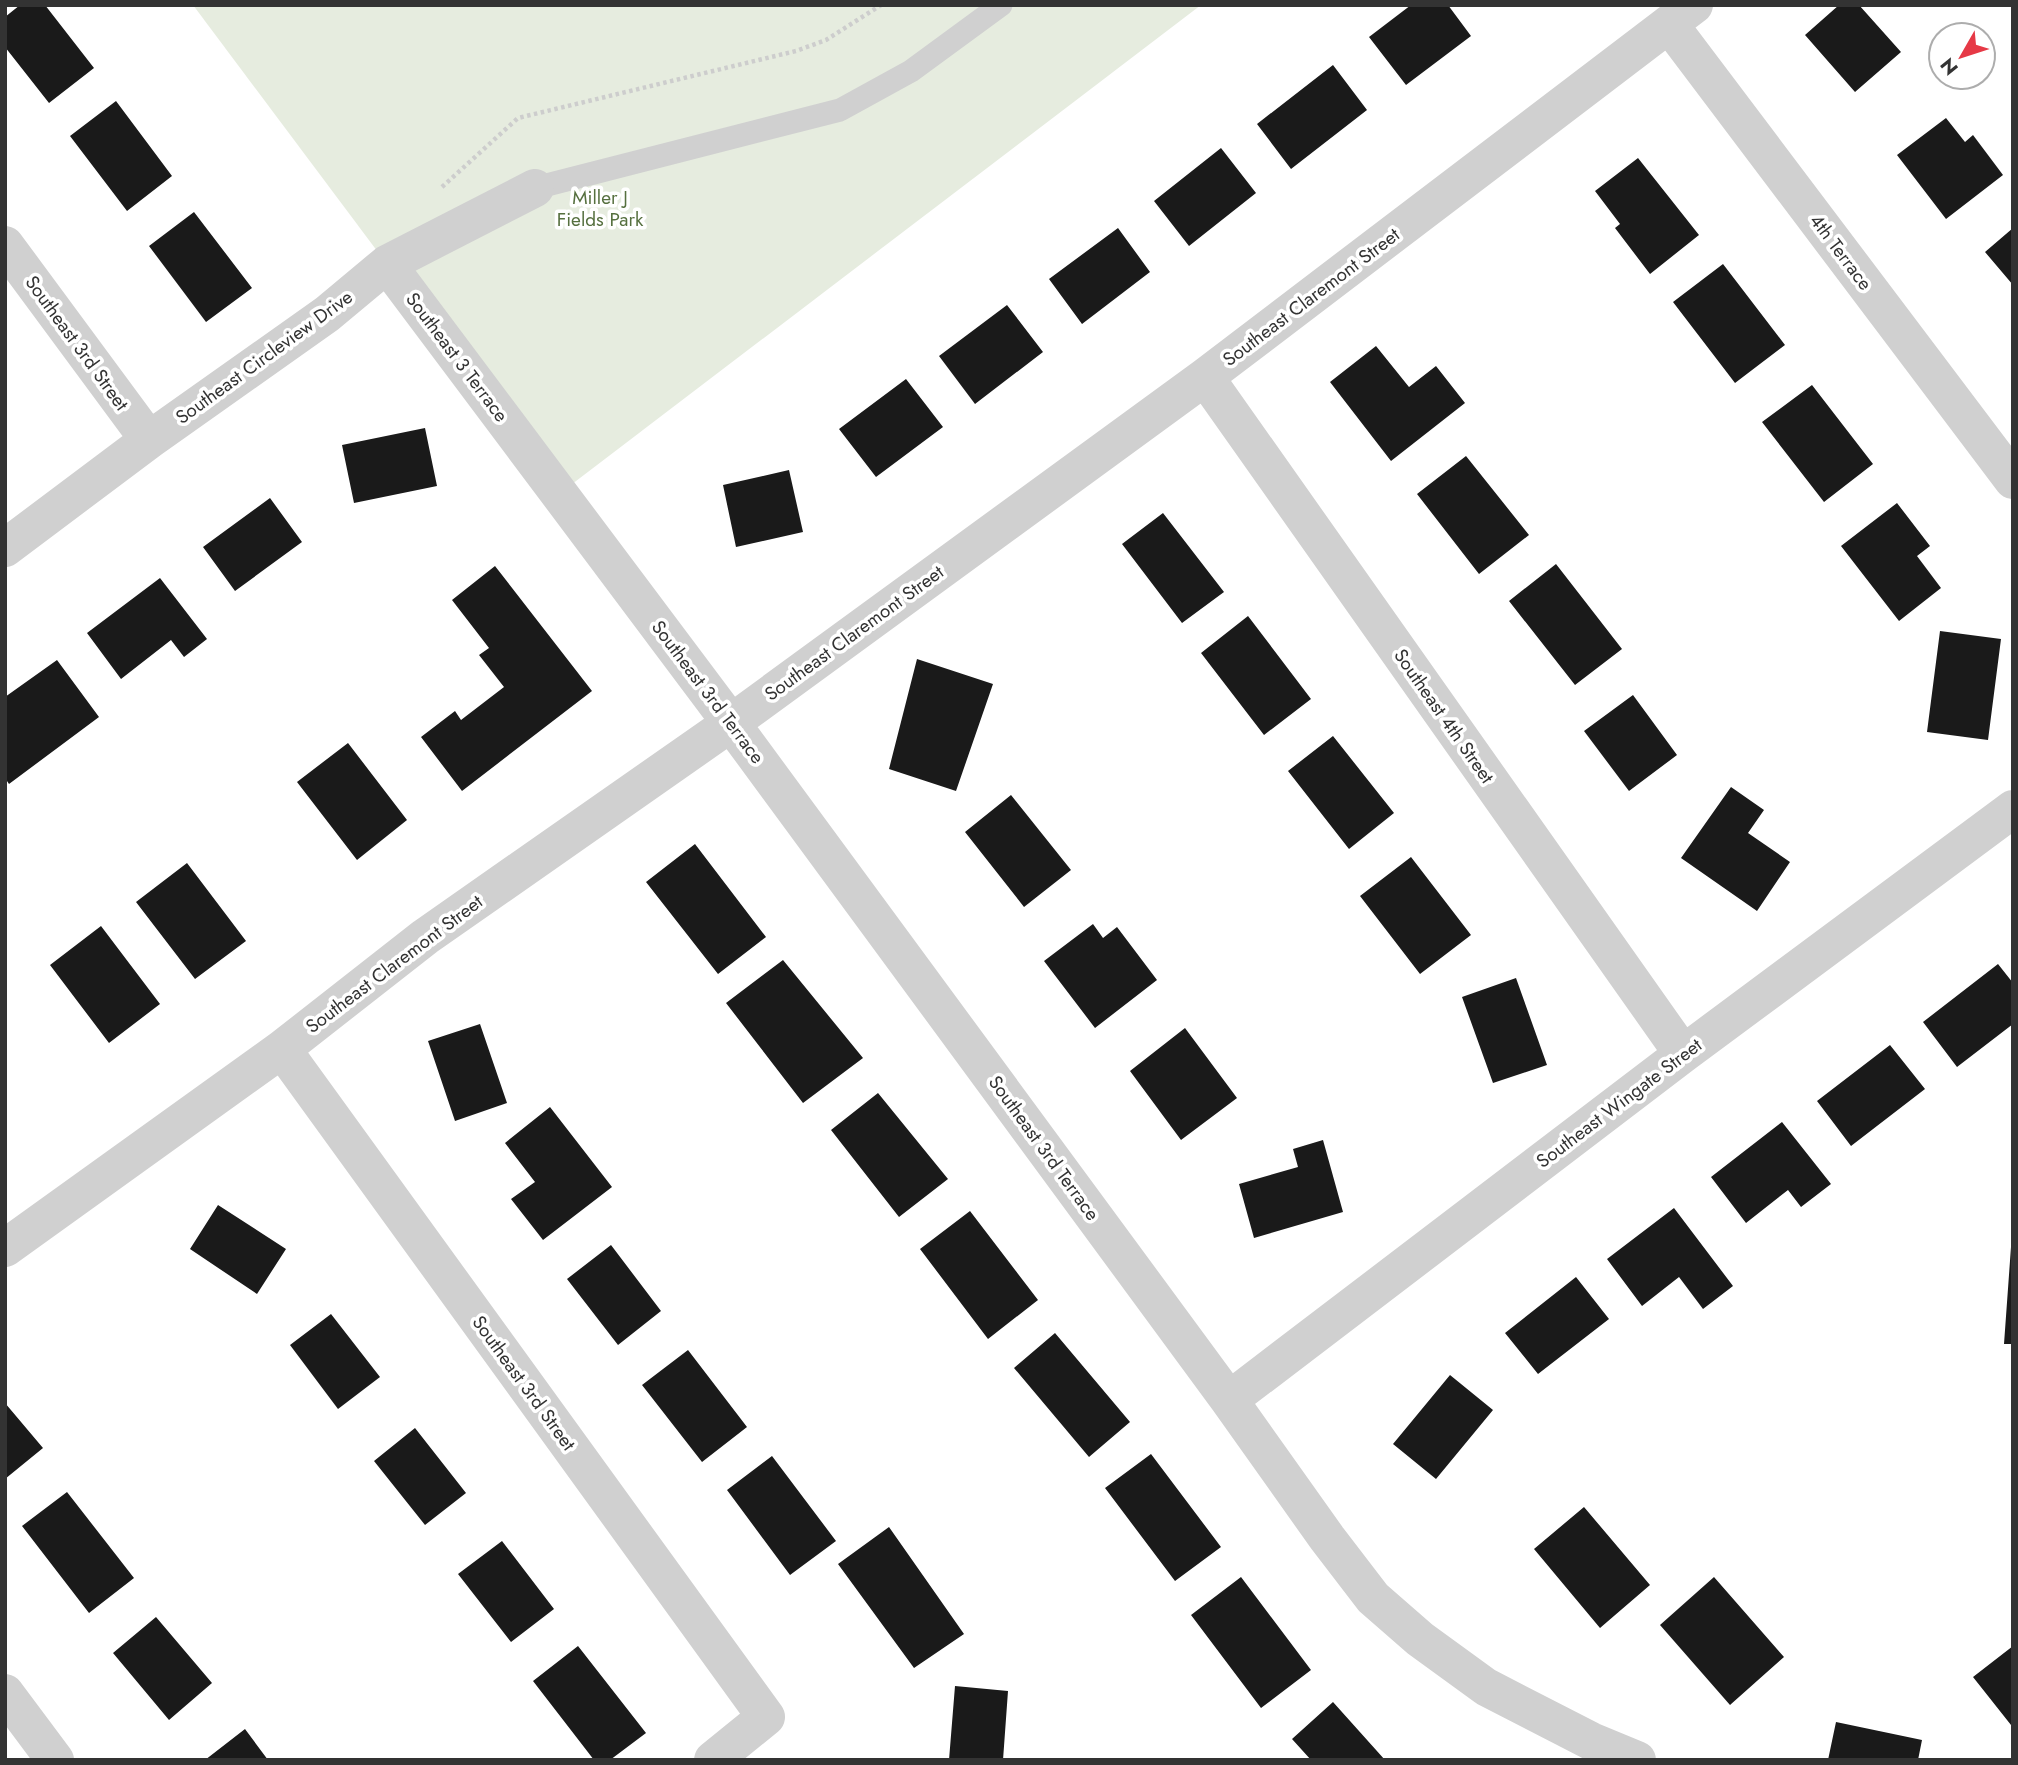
<svg xmlns="http://www.w3.org/2000/svg" width="2018" height="1765" font-family="Jost,sans-serif">
  <style>
    .green { fill: #e6ecdf }
    .building { fill: #1a1a1a }
    .lines { fill: none; stroke-linecap: round; stroke-linejoin: round }
    .path { stroke: #cdcdcd; stroke-width: 4.5; stroke-dasharray: 3.5 3.5; stroke-linecap: butt }
    .lane { stroke: #d0d0d0; stroke-width: 23 }
    .street { stroke: #d0d0d0; stroke-width: 38 }
    .labels { text-anchor: middle; dominant-baseline: central; stroke-width: 7; stroke-linejoin: round; paint-order: stroke }
    .park-label { font-size: 19px; fill: #56703f; stroke: #fff }
    .street-label { font-size: 19px; fill: #333; stroke: #fff }
  </style>
  <rect width="100%" height="100%" fill="#fff"/>
  <!-- green -->
  <path class="green" d="M193,5h1008l-642,489z"/>
  <!-- building -->
  <path class="building" d="M20,5h25l49,63 -45,35 -44,-56v-30z
    M1411,5h37l23,31 -65,49 -37,-48z
    M1839,5h20l42,47 -46,40 -50,-57z
    M1333,65l34,45 -76,59 -34,-45z
    M116,101l56,75 -45,35 -57,-75z
    M1946,118l19,24 8,-7 30,40 -57,44 -49,-64z
    M1221,148l35,45 -67,53 -35,-45z
    M1638,158l61,77 -49,39 -35,-46 5,-4 -25,-33z
    M194,212l58,76 -46,34 -57,-76z
    M1118,228l32,44 -68,52 -33,-45z
    M2013,228v57l-28,-33z
    M1723,264l62,81 -50,38 -62,-81z
    M1007,305l36,47 -68,52 -36,-48z
    M1376,346l33,41 27,-21 29,37 -74,58 -61,-79z
    M906,379l37,48 -67,50 -37,-48z
    M1812,385l61,79 -49,38 -62,-80z
    M425,428l12,58 -83,17 -12,-58z
    M1466,456l63,79 -50,39 -62,-80z
    M789,470l14,62 -67,15 -13,-62z
    M270,498l32,44 -67,49 -32,-44z
    M1897,503l33,43 -13,10 24,32 -42,33 -58,-75z
    M1163,513l61,79 -42,31 -60,-79z
    M1556,564l66,85 -47,36 -66,-84z
    M495,566l97,125 -130,100 -41,-54 34,-26 6,9 43,-33 -25,-32 10,-7 -37,-48z
    M160,578l47,61 -23,18 -13,-17 -50,39 -34,-46z
    M1248,616l63,83 -47,36 -63,-82z
    M1940,631l61,8 -13,101 -61,-8z
    M917,659l76,25 -37,107 -67,-22z
    M57,660l42,57 -90,67 -4,-6v-81z
    M1633,695l44,60 -48,36 -45,-60z
    M1333,736l61,77 -45,36 -61,-78z
    M348,743l59,77 -50,40 -60,-78z
    M1731,787l33,23 -16,23 42,29 -33,49 -76,-53z
    M1011,795l60,75 -47,37 -59,-75z
    M695,844l71,93 -48,37 -72,-92z
    M1411,857l60,78 -51,39 -60,-78z
    M187,863l59,78 -51,38 -59,-77z
    M1093,924l10,14 14,-11 40,53 -62,48 -51,-67z
    M101,926l59,78 -51,39 -59,-78z
    M783,960l80,98 -60,45 -77,-100z
    M1998,964l15,19v41l-56,43 -34,-45z
    M1516,978l31,87 -54,18 -31,-86z
    M480,1024l27,79 -52,18 -27,-80z
    M1185,1028l52,70 -56,42 -51,-69z
    M1890,1045l35,44 -74,57 -34,-45z
    M878,1093l70,86 -49,38 -68,-87z
    M550,1107l62,80 -69,53 -32,-41 24,-17 -30,-39z
    M1782,1122l49,62 -30,23 -13,-17 -42,33 -35,-46z
    M1323,1140l20,72 -89,26 -15,-54 59,-17 -5,-18z
    M218,1205l68,44 -29,45 -67,-45z
    M1674,1208l59,78 -30,23 -24,-32 -37,29 -35,-47z
    M970,1211l68,89 -50,39 -68,-90z
    M611,1245l50,66 -43,34 -51,-66z
    M2011,1247h2v97h-9z
    M1576,1277l33,42 -71,55 -33,-41z
    M331,1314l49,63 -42,32 -48,-64z
    M1055,1333l75,89 -41,35 -75,-89z
    M688,1350l59,77 -45,35 -60,-77z
    M1450,1375l43,35 -57,69 -43,-35z
    M5,1403l38,45 -38,31z
    M415,1428l51,65 -41,32 -51,-64z
    M1151,1454l70,93 -46,34 -70,-93z
    M772,1456l64,85 -46,34 -63,-85z
    M67,1492l67,86 -45,35 -67,-87z
    M1584,1507l66,78 -50,43 -66,-79z
    M889,1527l75,107 -50,34 -76,-104z
    M502,1541l52,68 -43,33 -53,-68z
    M1241,1577l70,93 -50,38 -70,-93z
    M1714,1577l70,80 -54,48 -70,-80z
    M156,1617l56,66 -43,37 -56,-67z
    M578,1646l68,87 -36,27h-16l-61,-79z
    M2013,1646v78l-2,1 -38,-48z
    M955,1686l53,5 -5,69h-54z
    M1333,1702l52,58h-74l-19,-21z
    M1836,1722l86,18 -4,20h-90z
    M245,1729l23,31h-63z"/>
  <g class="lines">
    <!-- path -->
    <path class="path" d="M442,187l76,-69 278,-67 30,-11 55,-35"/>
    <!-- lane -->
    <path class="lane" d="M535,188l305,-78 71,-39 90,-66"/>
    <!-- street -->
    <path class="street" d="M1669,24l344,456
      M5,245l144,195
      M387,264l344,459 498,677 98,138 46,60 47,41 66,48 105,54 46,19
      M1205,377l478,677
      M5,548l144,-108 178,-126 60,-50 148,-76
      M282,1049l484,668 -53,43
      M5,1248l277,-199 143,-112 306,-214 474,-346 489,-372
      M1229,1400l454,-346 330,-245
      M5,1693l50,67"/>
  </g>
  <g class="labels">
    <!-- park labels -->
    <g class="park-label">
      <text x="600" y="197">Miller J<tspan x="600" dy="22">Fields Park</tspan></text>
    </g>
    <!-- street labels -->
    <g class="street-label">
      <text transform="translate(1841 252) rotate(53)">4th Terrace</text>
      <text transform="translate(1311 297) rotate(-37)">Southeast Claremont Street</text>
      <text transform="translate(77 343) rotate(54)">Southeast 3rd Street</text>
      <text transform="translate(264 357) rotate(-36)">Southeast Circleview Drive</text>
      <text transform="translate(457 357) rotate(53)">Southeast 3 Terrace</text>
      <text transform="translate(854 633) rotate(-36)">Southeast Claremont Street</text>
      <text transform="translate(708 692) rotate(53)">Southeast 3rd Terrace</text>
      <text transform="translate(1444 716) rotate(55)">Southeast 4th Street</text>
      <text transform="translate(394 964) rotate(-37)">Southeast Claremont Street</text>
      <text transform="translate(1619 1103) rotate(-37)">Southeast Wingate Street</text>
      <text transform="translate(1044 1148) rotate(54)">Southeast 3rd Terrace</text>
      <text transform="translate(524 1383) rotate(54)">Southeast 3rd Street</text>
    </g>
  </g>
  <!-- border -->
  <rect width="2018" height="1765" fill="none" stroke="#333333" stroke-width="14"/>
  <!-- north arrow -->
  <g transform="translate(1962 56) rotate(231)"><circle r="33" fill="#ffffff" stroke="#adadad" stroke-width="2"/>
  <path d="M0-5L12 26L0 18L-12 26Z" fill="#e63946"/>
  <text y="-10" font-size="19" font-weight="bold" text-anchor="middle" fill="#333333">N</text>
  </g>
</svg>
